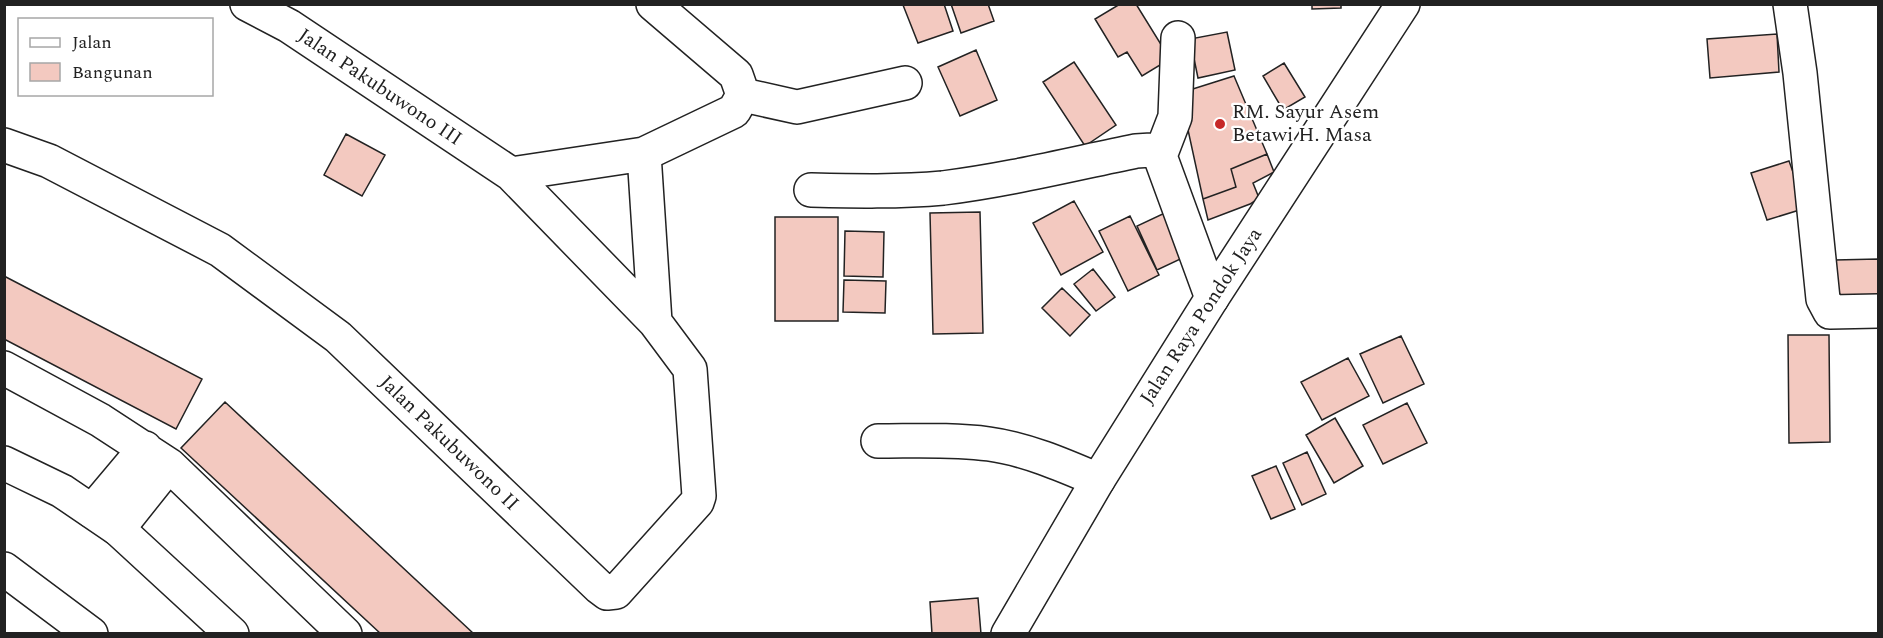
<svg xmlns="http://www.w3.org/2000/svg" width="1883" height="638" font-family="Spectral,serif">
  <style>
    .building { fill: #f3c9c0; stroke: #222; stroke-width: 1.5 }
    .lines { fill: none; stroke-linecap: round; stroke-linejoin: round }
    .minor-casing { stroke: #222; stroke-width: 36 }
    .major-casing { stroke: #222; stroke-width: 36 }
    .minor { stroke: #fff; stroke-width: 33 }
    .major { stroke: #fff; stroke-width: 33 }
    .poi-dot { fill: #c62828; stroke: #fff; stroke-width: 2 }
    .labels { text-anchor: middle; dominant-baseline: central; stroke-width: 4.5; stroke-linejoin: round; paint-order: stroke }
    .street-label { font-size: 20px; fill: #222; stroke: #fff }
    .poi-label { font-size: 20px; fill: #222; stroke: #fff; text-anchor: start }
  </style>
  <rect width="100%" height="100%" fill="#fff"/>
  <!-- building -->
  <path class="building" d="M944,4l9,27 -35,12 -15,-38z
    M951,4h37l6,17 -33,12z
    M1120,4h16l34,55 -28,17 -15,-24 -9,5 -23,-38z
    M1312,4h29v4l-29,1z
    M1227,32l8,38 -37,8 -8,-39z
    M1777,34l2,38 -69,6 -3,-39z
    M976,50l21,50 -37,16 -22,-49z
    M1074,62l42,63 -31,21 -42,-64z
    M1284,63l21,34 -22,13 -20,-34z
    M1234,76l33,78 -36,15 5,18 -33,12 -23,-106z
    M346,134l39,21 -23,41 -38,-21z
    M1267,154l7,18 -21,11 6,15 -9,6 -42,16 -5,-21 33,-12 -5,-18z
    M1789,161l17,47 -39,12 -16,-47z
    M1074,201l29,51 -42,23 -28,-52z
    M1169,211l20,44 -32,15 -20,-44z
    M980,212l3,121 -50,1 -3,-121z
    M1130,216l29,59 -31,16 -29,-60z
    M775,217h63v104h-63z
    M845,231l39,1 -1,45 -39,-1z
    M1878,259v40l-41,2 -2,-41z
    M1093,269l22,28 -19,14 -22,-27z
    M4,276l198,103 -26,50 -172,-90z
    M844,280l42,1 -1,32 -42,-1z
    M1062,288l28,27 -20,21 -28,-28z
    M1788,335h41l1,107 -41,1z
    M1401,336l23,48 -41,19 -23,-49z
    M1348,358l21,38 -47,24 -21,-38z
    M225,402l249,232h-93l-200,-186z
    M1407,403l20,40 -44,21 -20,-39z
    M1335,418l28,48 -29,17 -28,-48z
    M1307,452l19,42 -24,11 -19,-42z
    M1276,466l19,43 -24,10 -19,-43z
    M978,598l3,36h-49l-2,-32z"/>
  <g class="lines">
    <defs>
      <path id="minor" d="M653,4l83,71 7,20
        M1790,4l10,69 23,226 7,13 48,-1
        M743,95l54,12 108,-24
        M4,145l45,16 171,89 118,87 261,250 8,6 9,-1 81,-90 2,-6 -9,-127 -35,-47 -144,-148 -222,-148 -42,-22
        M644,154l11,168
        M1160,156l15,-39 3,-79
        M511,174l133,-20 90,-43 9,-16
        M811,190c44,1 88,2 132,-2 65,-8 129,-24 193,-37l16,-1 8,6 52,142
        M4,368l96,52 69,45 176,169
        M878,441c37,0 74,-2 111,3 37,5 74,21 109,36
        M92,511l53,-63
        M118,529l51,-64"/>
      <path id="major" d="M4,463l58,28 56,38 114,105
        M4,569l87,65
        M1008,634l90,-154 114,-182 191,-294"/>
    </defs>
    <!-- minor casing -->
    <use href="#minor" class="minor-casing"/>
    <!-- major casing -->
    <use href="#major" class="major-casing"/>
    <!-- minor -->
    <use href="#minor" class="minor"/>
    <!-- major -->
    <use href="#major" class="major"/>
  </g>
  <!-- markers -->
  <circle class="poi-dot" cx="1220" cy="124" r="6"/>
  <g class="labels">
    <!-- street labels -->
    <g class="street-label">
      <text transform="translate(380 87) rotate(34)">Jalan Pakubuwono III</text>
      <text transform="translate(1201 316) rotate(-57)">Jalan Raya Pondok Jaya</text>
      <text transform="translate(449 443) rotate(44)">Jalan Pakubuwono II</text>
    </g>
    <!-- poi labels -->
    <g class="poi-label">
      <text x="1232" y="112">RM. Sayur Asem<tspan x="1232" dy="23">Betawi H. Masa</tspan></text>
    </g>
  </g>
  <!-- border -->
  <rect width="1883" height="638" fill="none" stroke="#222222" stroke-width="12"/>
  <!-- legend -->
  <rect x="18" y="18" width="195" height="78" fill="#ffffff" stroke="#a7a7a7" stroke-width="1.5"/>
  <rect x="30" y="38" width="30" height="9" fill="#ffffff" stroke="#a7a7a7" stroke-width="1.5"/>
  <text x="72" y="48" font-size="18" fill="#222222">Jalan</text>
  <rect x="30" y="63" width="30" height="18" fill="#f3c9c0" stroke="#a7a7a7" stroke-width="1.5"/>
  <text x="72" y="78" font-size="18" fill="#222222">Bangunan</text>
</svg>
